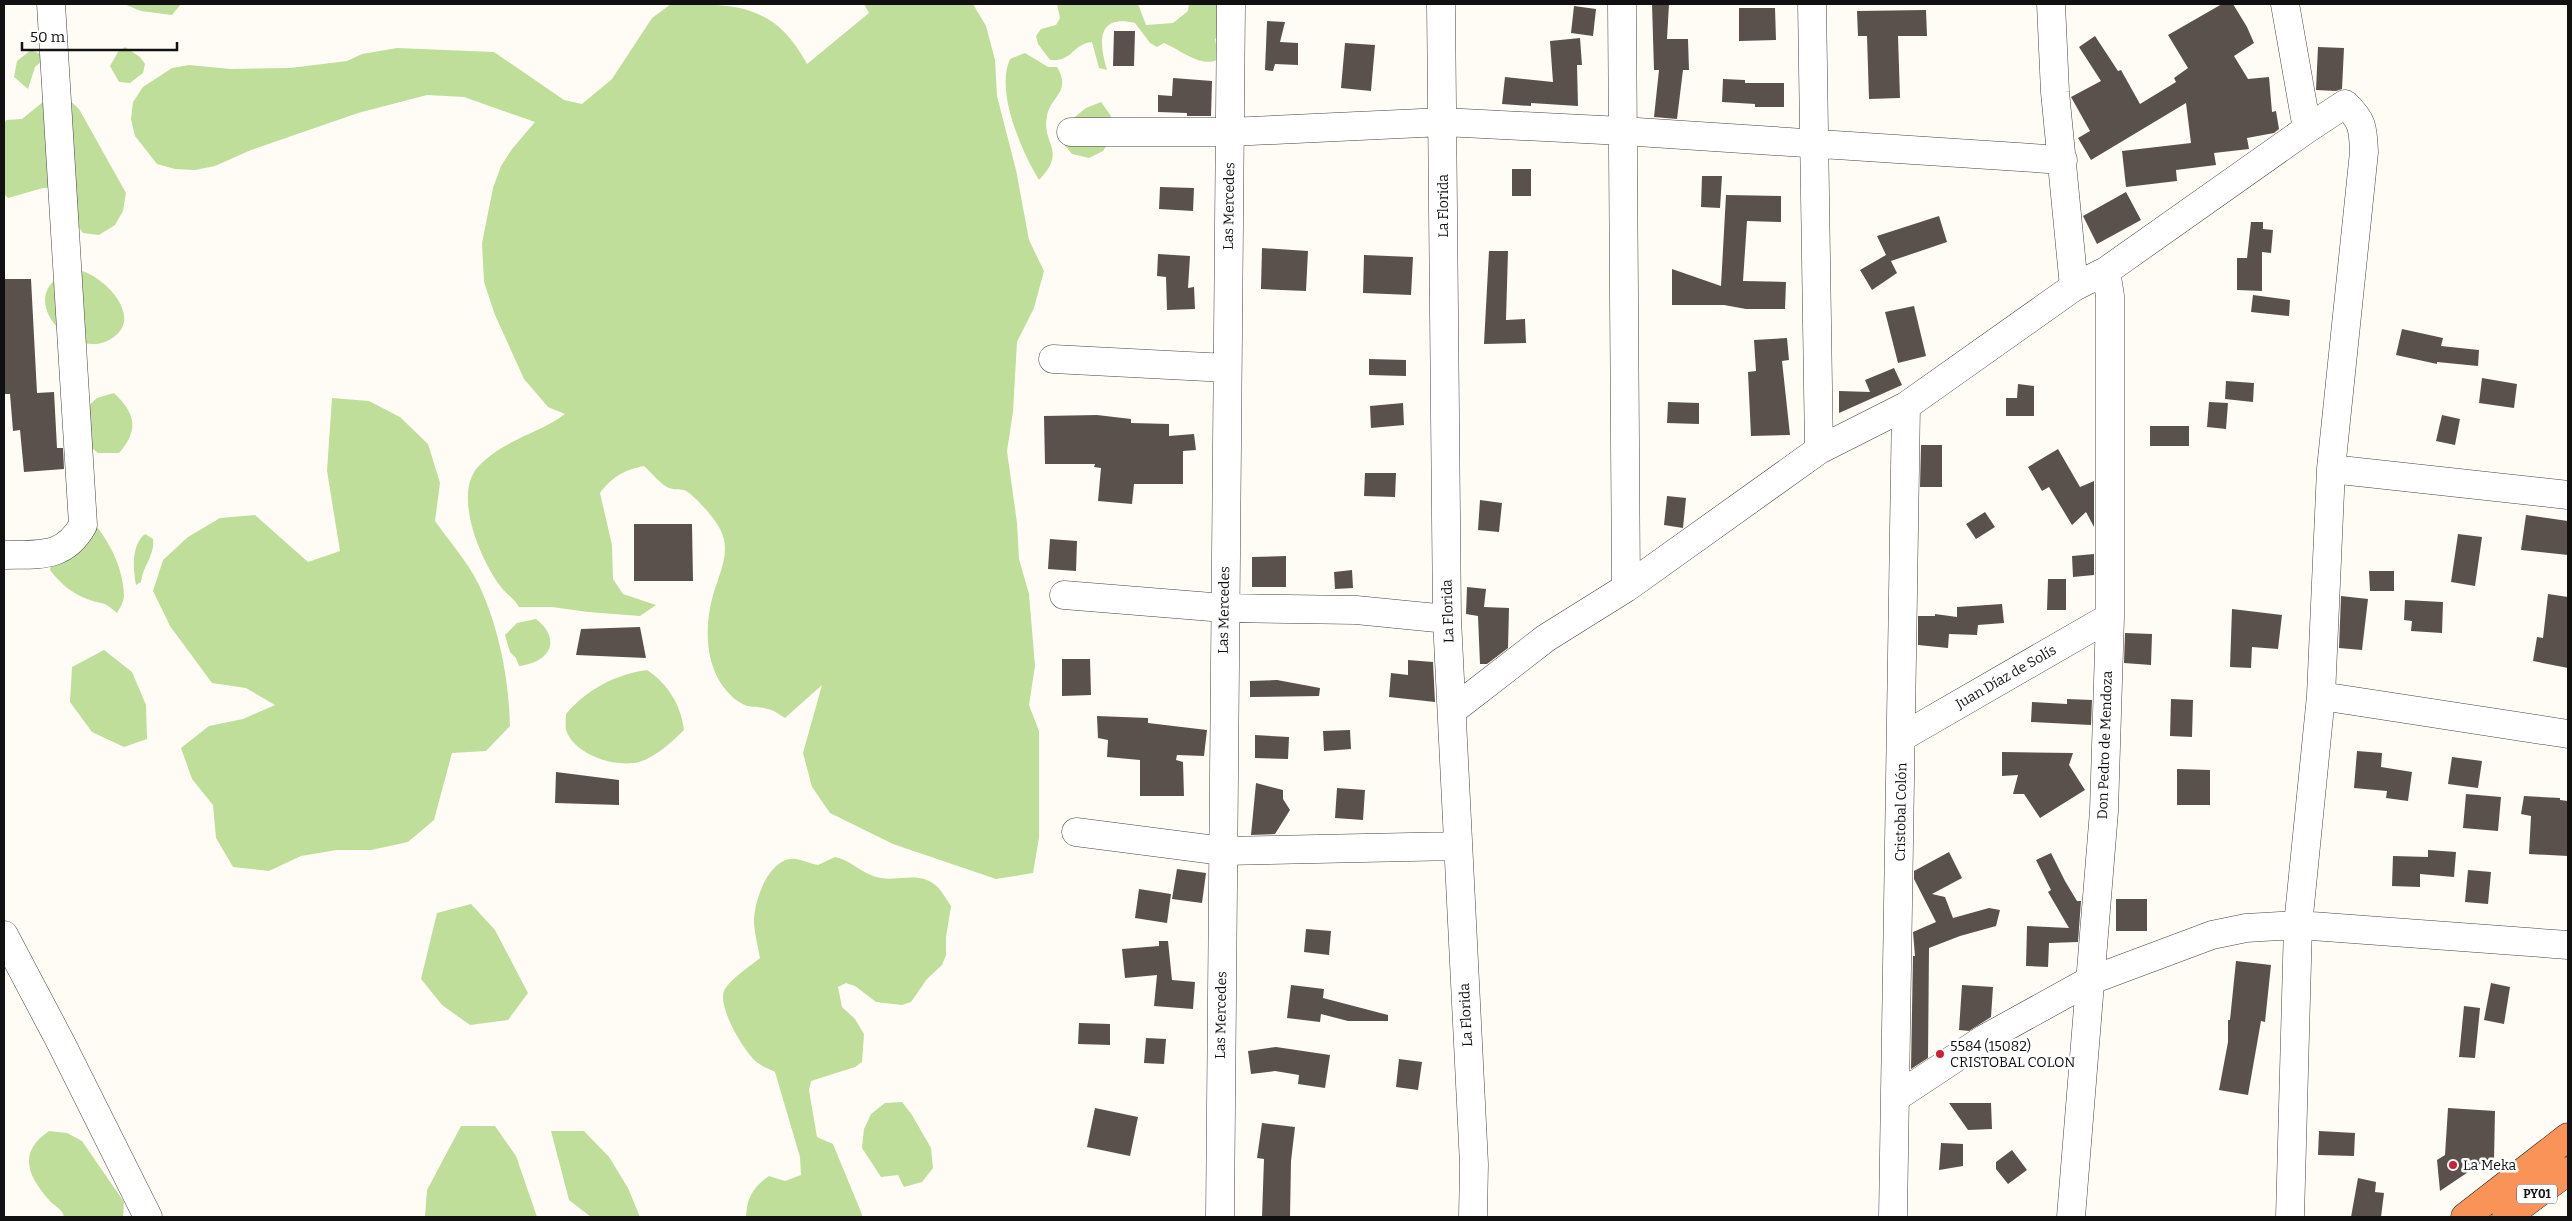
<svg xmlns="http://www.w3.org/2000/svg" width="2572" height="1221" font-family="Bitter,serif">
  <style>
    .forest { fill: #bfde9a }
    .building { fill: #5a514c }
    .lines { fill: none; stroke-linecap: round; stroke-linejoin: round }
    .minor-casing { stroke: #444; stroke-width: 29 }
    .highway-casing { stroke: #222; stroke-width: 29 }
    .minor { stroke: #fff; stroke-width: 28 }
    .highway { stroke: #fa9358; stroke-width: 28 }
    .poi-dot { fill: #c92138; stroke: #fff; stroke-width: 2 }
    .labels { text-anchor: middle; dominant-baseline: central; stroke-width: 5; stroke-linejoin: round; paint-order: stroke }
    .shield { fill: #fff; stroke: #585858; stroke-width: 1 }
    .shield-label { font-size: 12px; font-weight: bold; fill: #111 }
    .street-label { font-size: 14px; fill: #111; stroke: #fff }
    .poi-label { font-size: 14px; fill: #111; stroke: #fff; text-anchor: start }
  </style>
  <rect width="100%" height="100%" fill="#fffcf5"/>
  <!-- forest -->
  <path class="forest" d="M124,4h57l-9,11 -31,-4z
    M671,4c64,0 103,-1 136,60l62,-51 -5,-9h109l13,22 9,34 2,36 19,74 13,70 15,31 -10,37 -17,34 -4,70 -6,39 10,72 2,36 10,35 6,72 -6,39 10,26v107l-6,35 -37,6 -103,-35 -63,-31 -18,-26 -9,-34 19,-68 -37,33c-5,-3 -11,-8 -17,-9 -13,-4 -18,1 -32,-9 -31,-25 -33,-69 -23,-105 6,-21 19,-44 7,-66 -4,-9 -26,-35 -36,-39 -4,-1 -10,0 -15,-2 -9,-4 -18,-16 -25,-22 -20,4 -32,11 -44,27l12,52 1,34 10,15 33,11 -16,11 -52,-4 -36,-5h-33c-5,-9 -12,-12 -18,-20 -19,-24 -49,-92 -23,-120 7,-8 18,-16 27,-21 20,-12 42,-18 60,-32l-17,-7 -24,-28 -29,-64 -11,-33 -2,-39 11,-55 8,-22 11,-17 23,-27 -71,-25 -37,-2 -69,18 -107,37 -36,16 -20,4 -20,-1 -18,-5 -22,-28 -4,-17 2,-17 10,-15 29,-19 17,-3 42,4 59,-1 57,-7 15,-7 35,-6 97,4 70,48 18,4 30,-25 40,-61z
    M1057,4h81l8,21 27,-2 15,-12 1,-7h40l-6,30 -8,5 4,20c-17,10 -38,-9 -55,-16l-7,4 -7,-4 -15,-20c-39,-9 -36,20 -28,47l-8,-2 -7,-26c-20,2 -19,20 -42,18l-12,-16 -2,-8 5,-7 15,-4 4,-7z
    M125,47l15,10 5,7 -2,9 -13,10 -11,-1 -9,-16 8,-14z
    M31,50l16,7 -12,10 -7,22 -14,-12 3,-16z
    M1025,53l23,14h9c15,25 -7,30 -10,49 -6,28 21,34 -8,64 -17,-28 -44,-88 -29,-121z
    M49,97h17l13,12 47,84 -3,18 -8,14 -16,10 -16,-2 -12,-16 -11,-30 -17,1 -35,10 -4,-4v-70l2,-4 16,-1z
    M1101,102l10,14 -5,19 2,8 -5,8 -14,7 -17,-4 -10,-12 4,-18 20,-16z
    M78,270c23,4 65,44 37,66 -41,34 -112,-49 -37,-66z
    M114,393c22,21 25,37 5,60h-21l-16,-13 2,-30 13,-12z
    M332,398l37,3 31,16 28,27 12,39 -5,38c14,20 33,41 44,64 20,43 30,94 31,141l-24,25 -34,2 -18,67 -26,22 -37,8h-34l-36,6 -32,15 -36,-4 -17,-29 -3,-33 -21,-26 -11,-31 28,-22 34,-7 32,-14 -29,-17 -34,-5 -42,-57 -17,-35 10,-31 25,-23 32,-19 35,-3 53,47 32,-11 -13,-80z
    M97,527c15,19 26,43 27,68 0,6 -4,13 -7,18 -14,-13 -14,-8 -30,-14 -16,-6 -27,-16 -37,-29l3,-17 28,-19z
    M145,534l8,5c2,17 -10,26 -12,43l-5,3c-3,-16 -5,-40 9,-51z
    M536,619c27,21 13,44 -17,47l-3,-8 -6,-6 -5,-17 12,-12z
    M104,650l28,22 14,33 1,34 -23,8 -32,-15 -22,-30 2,-35z
    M647,670c21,14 34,35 37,60 -12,12 -28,27 -45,32 -23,6 -65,-7 -73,-32 -1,-5 0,-11 0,-16 20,-24 50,-40 81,-44z
    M835,857c15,3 24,14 38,19 21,8 43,-6 61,8 7,5 12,15 17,22l-5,31v18l-4,10 -15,14 -16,23 -9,3 -26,-3 -21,-16 -9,-3 -8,4 4,20 13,12 9,15 -2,28 -7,5 -44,14 -2,9 8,47 16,7 30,73h-117c1,-20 7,-30 23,-41l16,5 16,-6 -1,-18 -25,-85c-5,-3 -12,-5 -17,-9 -13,-9 -43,-59 -33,-74 8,-12 24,-22 35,-31 -2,-11 -5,-23 -6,-34 -1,-22 15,-68 42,-65 7,1 15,5 22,6z
    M471,904l24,26 33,63 -20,27 -38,5 -28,-20 -21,-26 16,-66z
    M902,1102l10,13 19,33 2,20 -11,14 -18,5 -6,-12 -17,2 -19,-29 2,-19 7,-15 14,-11z
    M461,1126h34l21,30 21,61h-112l2,-27z
    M49,1131l18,2 15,8 42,61 -1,15h-59c-1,-8 -10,-11 -15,-17 -22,-25 -31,-48 0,-69z
    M551,1131h33l25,26 19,31 12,29h-49l-22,-17z"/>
  <!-- building -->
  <path class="building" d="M1652,4h17l-2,35h21l1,31h-6l-6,49 -23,-2 5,-47h-5z
    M2222,4h11l14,23 7,16 -20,13 14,23 21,-2 3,35 4,-1 3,18 -5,4 -27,5 2,11 -35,4 2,12 -40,5 1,11 -51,6 -4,-36 69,-8 -5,-40 -95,57 -13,-22 12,-7 -19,-34 30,-16 -22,-34 16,-11 23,35 3,-1 19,34 36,-22 -2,-4 14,-10 -20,-33z
    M1574,6l22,3 -3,27 -22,-3z
    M1739,8h36l1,32 -37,1z
    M1926,10l1,26h-29l2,62 -31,1 -2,-63h-9l-1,-25z
    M1267,21l18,1 -5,20 18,1v22l-23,-1 -2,7 -8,-1z
    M1114,31h21l-1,35h-21z
    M1580,38l2,27h-5l1,41 -47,-3v3l-29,-2 3,-27 48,5 -3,-41z
    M1345,43l30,2 -4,46 -30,-3z
    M2318,47l26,1 -2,41 -6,2 -20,-1z
    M1173,78l39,3 -1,35h-24v-3l-29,-1v-17l14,1z
    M1723,79l22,1v3h39v24h-29v-3l-33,-2z
    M1512,169h19v27h-19z
    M1702,176h20l-2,32 -19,-1z
    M1160,187l34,1 -1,23 -34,-2z
    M2126,192l15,28 -44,24 -14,-28z
    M1726,195l55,1v26l-34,-1 -4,60 43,1 -1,27h-39l-22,-4h-52v-36l49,17z
    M1939,216l8,26 -56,19 6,12 -25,17 -12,-20 26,-15 -9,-19z
    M2251,222h12v7l10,1 -2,23 -9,-1v39l-25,-1v-32h10z
    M1262,248l46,3 -2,40 -45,-2z
    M1489,251h19l-2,69 19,-1 1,24 -42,1z
    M1158,254l32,2 -2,32 6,-1 1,22 -28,1 -1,-33 -9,-1z
    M1364,255l49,2 -2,38 -48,-2z
    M4,279h27l6,114 17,-1 3,56h6l1,21 -40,3 -4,-42 -7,1 -3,-37h-6z
    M2253,295l37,5 -1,16 -38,-4z
    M1914,306l12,50 -28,7 -13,-51z
    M2402,329l41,9 -2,8 38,4 -1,16 -41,-4v2l-41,-9z
    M1787,338l2,22 -7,1 8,74 -39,1 -3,-64 8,-1 -2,-31z
    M1369,359l37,1v16l-37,-1z
    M1894,368l8,17 -63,28v-22l31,1 -5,-12z
    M2482,378l35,6 -3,24 -35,-5z
    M2226,381l28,2 -1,19 -28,-3z
    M2018,384l16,2v30h-28v-18h11z
    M1668,402l31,1v21l-32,-1z
    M2209,402l19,1 -2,26 -19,-2z
    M1403,403l1,22 -33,3 -1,-22z
    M1097,415l34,4v4l38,1v12l25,-2 2,16 -13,1v33h-49l-2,20 -34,-3 3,-33 -7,-1 1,-3h-50l-1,-48z
    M2442,415l18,4 -5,26 -19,-4z
    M2150,426h39v20h-39z
    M1921,445h21v42h-22z
    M2058,449l22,38 14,-6v46l-8,-15 -14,13 -23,-38 -7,4 -14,-24z
    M1365,473h31l-1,24 -31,-1z
    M1667,496l19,2 -3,30 -19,-3z
    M1480,500l22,3 -3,29 -21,-2z
    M1985,512l10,15 -19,12 -10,-15z
    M2526,515l42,6v34l-47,-5z
    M634,524h58l1,57h-59z
    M2458,534l24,3 -7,49 -24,-4z
    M1050,539l27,2 -1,30 -28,-2z
    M2094,554v21l-21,2 -1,-21z
    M1286,556v31h-34v-30z
    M1352,570l1,18 -18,1 -1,-17z
    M2369,571h25v20h-24z
    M2048,579h18v31h-19z
    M1467,587l19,2 -2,18 25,1 -1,40 -21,16h-7l-2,-48 -12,-2z
    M2548,594l20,3v71l-35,-7 4,-24 6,1z
    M2341,596l27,3 -6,51 -23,-2z
    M2405,600l38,2 -1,31 -31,-2 1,-10 -8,-1z
    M2002,604l2,19 -26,2 -1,10 -28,-1 -1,14 -30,-3v-29h17v-2l22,3v-10z
    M2232,609l50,6 -4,34 -26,-2 -1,21 -21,-1z
    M640,627l6,31 -70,-3 5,-26z
    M2125,633l27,1 -1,31 -27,-2z
    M1062,659h28l1,36 -29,1z
    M1408,660l25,2 2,40 -46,-5 2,-24 17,2z
    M1277,680l43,8 -1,8 -69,1v-16z
    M2067,699l25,1 -1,25 -60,-3 1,-20 35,2z
    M2171,699l22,1 -1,37 -22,-1z
    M1097,716l51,2v5l59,7 -3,26 -27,-1 -1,5 7,2 1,34h-44v-36l-33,-3 1,-17 -10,-2z
    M1350,730l1,19 -27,2 -1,-20z
    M1255,735l34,2 -1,22 -33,-1z
    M2357,751l25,2 -1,14 31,5 -4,29 -22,-3 1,-7 -33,-3z
    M2002,752l71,1 -4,12 16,25 -45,28 -16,-24h-11l5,-19 -16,1z
    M2452,757l30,4 -4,27 -30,-4z
    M2177,769l33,1v35h-33z
    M556,772l63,8v25l-64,-2z
    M1256,783l27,7v9l7,11 -15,24 -24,1z
    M1337,788l28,2 -2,30 -28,-2z
    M2466,794l35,3 -3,34 -35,-3z
    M2524,796l36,2v2l8,1v55l-39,-2 2,-38 -10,-2z
    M2428,850l28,2 -2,25 -34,-3v13l-28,-1 1,-30 35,1z
    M1949,852l13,26 -30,16 13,3 8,21 36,-10 11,2 -4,16 -36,10 -31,12 -1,110 -17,11 2,-113h2l-2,-24 23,-10 -22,-43v-8z
    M2051,853l14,28 12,20h4l-3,41 -29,1 -1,24 -22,-1 1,-40 42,2 -21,-36 3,-2 -15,-30z
    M1177,869l29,4 -4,30 -30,-4z
    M2468,870l23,2 -3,32 -23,-2z
    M1139,889l32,5 -4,29 -32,-5z
    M2116,899h31v32h-31z
    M1306,929l25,2 -2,24 -25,-3z
    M1159,941h9l4,39 23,2 -2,27 -39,-3 3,-31 -32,3 -3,-29 37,-3z
    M2236,961l35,4 -6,57 -4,-1 -13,74 -29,-5 9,-48v-22h2z
    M2491,983l19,4 -6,37 -20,-4z
    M1291,985l33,4 -1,9 65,17v6h-40l-27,-7 -1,8 -33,-4z
    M1962,985l31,2 -2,30 -22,14 -10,-1z
    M2464,1006l16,2 -5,50 -16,-1z
    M1079,1023l31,1v21l-32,-1z
    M1146,1038l20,1 -2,25 -20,-1z
    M1276,1047l54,8 -5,33 -27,-4 1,-9 -24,-4 -24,3 -3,-23z
    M1399,1059l23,3 -4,28 -22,-3z
    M1949,1103h42l1,26 -24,1z
    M1095,1108l43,9 -8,39 -43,-9z
    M2448,1108l47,3 -1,49h-8l-46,31 -3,-31 8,-5z
    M1262,1123l33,4 -4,34 -1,56h-28l2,-58 -7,-1z
    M2319,1131l36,2 -1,23 -36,-1z
    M1941,1143l22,1v22l-24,4z
    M2012,1150l15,20 -19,14 -12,-15v-7z
    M2358,1178l18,4 -1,10 9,1 -3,24h-30z"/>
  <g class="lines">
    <defs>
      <path id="minor" d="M1441,4l6,615 27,545 -1,53
        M1622,4l4,584
        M1812,4l7,446
        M2051,4l4,88 19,195
        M1071,132h159l213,-10 179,9 441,29
        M1053,359l174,9
        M2331,469l237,26
        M4,555c35,-1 60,4 79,-30l-32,-521
        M1064,595l160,13 132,2 91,9
        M2321,696l247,38
        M1453,710l93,-72 80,-50 193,-138 87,-44 168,-119 32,-16 201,-142 -22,-125
        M1902,737l208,-120
        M1076,832l147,19 234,-5
        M4,935l57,108 87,174
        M1895,1098l89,-59 105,-58 123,-46 34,-7 52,-3 270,20
        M1220,1217l11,-1213
        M1893,1217l13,-811
        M2071,1217l33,-406 6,-194v-321l-4,-25
        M2290,1217l8,-292 23,-229 10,-227 33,-317c-1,-24 -1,-31 -19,-48l-38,25"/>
      <path id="highway" d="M2465,1217l103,-80
        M2506,1217l62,-46"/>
    </defs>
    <!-- minor casing -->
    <use href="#minor" class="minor-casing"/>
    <!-- highway casing -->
    <use href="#highway" class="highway-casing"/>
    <!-- minor -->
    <use href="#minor" class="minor"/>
    <!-- highway -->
    <use href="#highway" class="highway"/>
  </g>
  <!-- markers -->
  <g class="poi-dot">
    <circle cx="1940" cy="1054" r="5"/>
    <circle cx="2453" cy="1165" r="5"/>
  </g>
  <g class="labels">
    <!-- shield labels -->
    <rect class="shield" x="2517" y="1184.5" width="40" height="19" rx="4"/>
    <g class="shield-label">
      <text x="2537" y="1194">PY01</text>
    </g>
    <!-- street labels -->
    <g class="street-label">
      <text transform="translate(1229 206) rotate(-89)">Las Mercedes</text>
      <text transform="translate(1443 206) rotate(-90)">La Florida</text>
      <text transform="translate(1224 610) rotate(-89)">Las Mercedes</text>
      <text transform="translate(1448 611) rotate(-92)">La Florida</text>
      <text transform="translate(2006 677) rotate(-30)">Juan Díaz de Solís</text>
      <text transform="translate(2105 745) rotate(-88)">Don Pedro de Mendoza</text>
      <text transform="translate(1901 812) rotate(-89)">Cristobal Colón</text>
      <text transform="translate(1221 1015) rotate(-89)">Las Mercedes</text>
      <text transform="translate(1466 1015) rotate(-93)">La Florida</text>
    </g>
    <!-- poi labels -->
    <g class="poi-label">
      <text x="1950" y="1046">5584 (15082)<tspan x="1950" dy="16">CRISTOBAL COLON</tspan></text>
      <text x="2463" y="1165">La Meka</text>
    </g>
  </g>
  <!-- border -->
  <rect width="2572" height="1221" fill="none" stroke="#111111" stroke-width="10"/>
  <!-- scale -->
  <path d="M22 42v8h155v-8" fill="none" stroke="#111111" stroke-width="2.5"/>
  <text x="30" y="42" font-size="15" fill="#111111" stroke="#ffffff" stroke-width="4" paint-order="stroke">50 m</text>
</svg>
